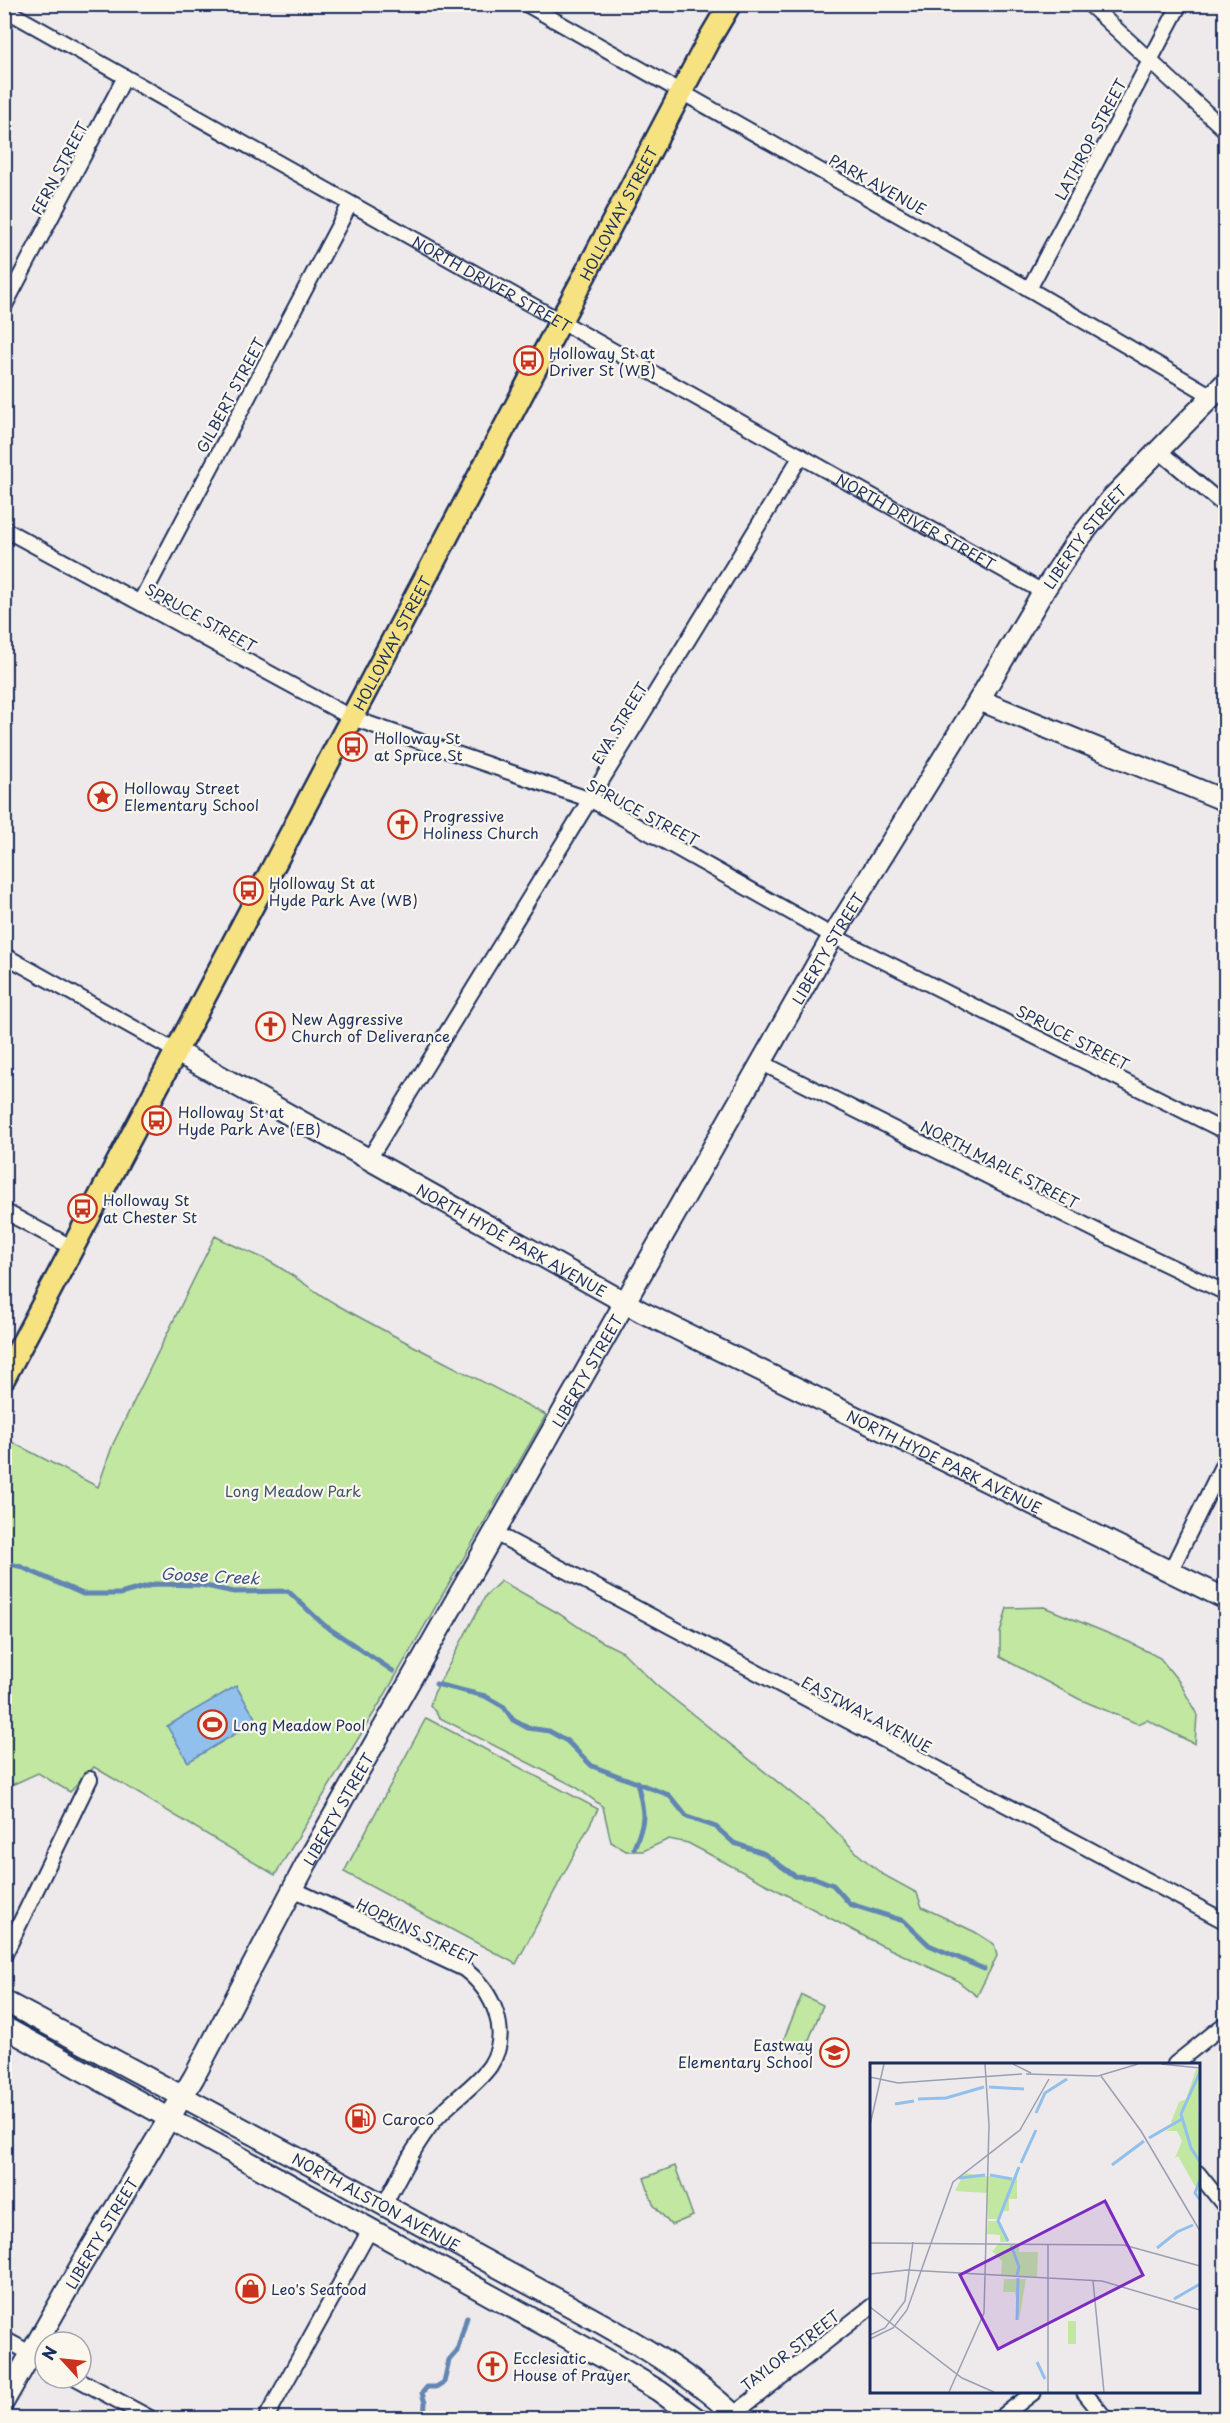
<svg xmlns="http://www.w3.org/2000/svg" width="1230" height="2423" font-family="'Playpen Sans',sans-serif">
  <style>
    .green { fill: #c1e7a1; stroke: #6e8b80; stroke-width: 1.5 }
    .water { fill: #91c0ec; stroke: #6286b3; stroke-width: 1.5 }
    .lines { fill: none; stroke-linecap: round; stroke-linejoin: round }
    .stream { stroke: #6286b3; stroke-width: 5 }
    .street-casing { stroke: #1b2f5e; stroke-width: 18 }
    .secondary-casing { stroke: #1b2f5e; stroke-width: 24 }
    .primary-casing { stroke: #1b2f5e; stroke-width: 26 }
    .street { stroke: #fbf7ec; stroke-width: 14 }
    .secondary { stroke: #fbf7ec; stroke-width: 20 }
    .primary { stroke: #f7e281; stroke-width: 21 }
    .labels { text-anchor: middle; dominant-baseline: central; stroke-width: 4.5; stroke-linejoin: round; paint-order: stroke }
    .street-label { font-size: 15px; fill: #1b2f5e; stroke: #fbf7ec }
    .poi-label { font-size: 15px; fill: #1b2f5e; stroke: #fbf7ec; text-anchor: start }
    .park-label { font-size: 15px; fill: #3c546b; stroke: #fbf7ec }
    .water-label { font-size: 16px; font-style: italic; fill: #385382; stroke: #fbf7ec }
    .inset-river { fill: none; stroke: #91c0ec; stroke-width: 3 }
    .inset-road { fill: none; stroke: #9a9fb2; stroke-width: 1.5 }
    .view { fill: #7b2cbf; fill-opacity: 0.15; stroke: #7b2cbf; stroke-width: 3 }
    .inset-edge { fill: none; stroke: #1b2f5e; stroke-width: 3 }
  </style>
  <rect width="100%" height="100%" fill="#eee9ea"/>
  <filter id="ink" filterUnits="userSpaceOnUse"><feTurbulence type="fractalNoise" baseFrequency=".0167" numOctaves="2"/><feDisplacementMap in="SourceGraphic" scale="12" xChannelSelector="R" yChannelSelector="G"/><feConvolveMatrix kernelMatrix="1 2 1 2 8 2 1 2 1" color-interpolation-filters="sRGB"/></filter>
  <g filter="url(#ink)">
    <!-- green -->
    <path class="green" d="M215,1236c16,9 33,15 50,23 26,13 48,33 74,47 68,38 138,72 207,109l-163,283 -108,177 -181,-108 -24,25 -32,-19 -33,15 -1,-350 94,49 15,-43z
      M501,1581l57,32 37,25 28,14 33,33 168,134 35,36 23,19 35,19 5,14 53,25 19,12 3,12 -20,40 -22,-17 -76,-35 -191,-101 -19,-4 -26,12h-17l-15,-9 -8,-35 -27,-20 -136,-69 -10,-13 4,-12 52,-98z
      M1044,1607l85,35 31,16 20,25 17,32 -2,29 -48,-24 -9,4 -59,-25 -79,-42v-24l7,-25z
      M426,1718l172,91 -82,155 -172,-92z
      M802,1995l21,10 -19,47 -22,-9z
      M675,2166l18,50 -22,9 -18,-21 -9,-26z"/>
    <!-- water -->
    <path class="water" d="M236,1686l21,35 -69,41 -21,-36z"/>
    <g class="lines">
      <!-- stream -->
      <path class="stream" d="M4,1563l15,3 64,28h37l35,-10 46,1 33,7 54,-1 36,34 69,46
        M436,1684l49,12 19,11 9,13 15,8 21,3 18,10 25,25 77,29 18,22 29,10 18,16 29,10 32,23 20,2 18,7 17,19 54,17 25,24 55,24
        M634,1848c13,-30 10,-36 3,-66
        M424,2418l1,-15 -3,-10 5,-6h9l8,-5 5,-22 8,-9 10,-34"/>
      <defs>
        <g id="street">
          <path d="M526,4l503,285 183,107"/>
          <path d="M1089,4l137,127"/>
          <path id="s1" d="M4,9l1039,583"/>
          <path d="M1029,289l151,-285"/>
          <path d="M4,307l121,-230"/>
          <path d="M1159,451l67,56"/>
          <path d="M4,529l348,189 239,82 242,136 393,196"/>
          <path d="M140,602l210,-398"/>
          <path d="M4,955l173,97"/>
          <path d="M760,1062l347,174 119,57"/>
          <path d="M369,1159l432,-703"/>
          <path d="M4,1211l69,37"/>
          <path d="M493,1532l733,390"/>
          <path d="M1170,1572l56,-114"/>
          <path d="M293,1889l171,80c29,22 48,63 26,97 -14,20 -41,36 -56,55 -20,25 -35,56 -50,84"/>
          <path d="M4,1956l86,-177"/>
          <path d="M1175,2064l51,-41"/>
          <path d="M1198,2173l28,35"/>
          <path d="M4,2339l41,22"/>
          <path d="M76,2378l74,40"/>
          <path d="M1084,2392l21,26"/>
          <path d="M266,2418l105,-190"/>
          <path d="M729,2418l143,-112"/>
          <path d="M1000,2418l34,-26"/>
        </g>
        <g id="secondary">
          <path d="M979,700l247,101"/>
          <path id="s2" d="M177,1052l465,260 584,287"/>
          <path id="s3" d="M4,2001c164,87 326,174 488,263 81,45 179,90 245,154"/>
          <path d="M4,2027l600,331 55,33 37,27"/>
          <path id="s4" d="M4,2401l76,-134 114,-190 112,-213 527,-928 146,-236 64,-108 31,-47 37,-46 115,-117"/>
        </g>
        <g id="primary">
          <path id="s5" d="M4,1378l703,-1335 23,-39"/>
        </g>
      </defs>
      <!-- street casing -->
      <use href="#street" class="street-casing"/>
      <!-- secondary casing -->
      <use href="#secondary" class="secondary-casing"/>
      <!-- primary casing -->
      <use href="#primary" class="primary-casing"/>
      <!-- street -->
      <use href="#street" class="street"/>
      <!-- secondary -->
      <use href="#secondary" class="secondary"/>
      <!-- primary -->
      <use href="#primary" class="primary"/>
    </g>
  </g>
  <!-- icons -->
  <defs>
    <symbol id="bus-ring" viewBox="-11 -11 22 22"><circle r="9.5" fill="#fbf7ec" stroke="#c8321e" stroke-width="1.5"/><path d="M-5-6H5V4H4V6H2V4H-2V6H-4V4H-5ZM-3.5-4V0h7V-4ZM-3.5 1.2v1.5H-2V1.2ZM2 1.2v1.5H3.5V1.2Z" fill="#c8321e"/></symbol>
    <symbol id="sight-ring" viewBox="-11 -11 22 22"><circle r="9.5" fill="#fbf7ec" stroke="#c8321e" stroke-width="1.5"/><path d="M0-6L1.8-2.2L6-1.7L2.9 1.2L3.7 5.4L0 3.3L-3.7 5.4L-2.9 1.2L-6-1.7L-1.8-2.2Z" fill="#c8321e"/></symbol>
    <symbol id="church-ring" viewBox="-11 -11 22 22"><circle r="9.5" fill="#fbf7ec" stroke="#c8321e" stroke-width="1.5"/><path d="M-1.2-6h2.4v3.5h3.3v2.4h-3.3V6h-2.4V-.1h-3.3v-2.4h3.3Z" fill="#c8321e"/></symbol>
    <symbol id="stadium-ring" viewBox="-11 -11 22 22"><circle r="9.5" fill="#fbf7ec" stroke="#c8321e" stroke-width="1.5"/><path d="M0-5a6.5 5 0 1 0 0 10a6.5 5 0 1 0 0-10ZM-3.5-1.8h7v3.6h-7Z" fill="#c8321e"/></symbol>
    <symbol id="school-ring" viewBox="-11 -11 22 22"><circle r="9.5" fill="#fbf7ec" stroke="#c8321e" stroke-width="1.5"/><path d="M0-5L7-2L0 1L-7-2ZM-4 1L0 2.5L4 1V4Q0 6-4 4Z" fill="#c8321e"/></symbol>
    <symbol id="fuel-ring" viewBox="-11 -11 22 22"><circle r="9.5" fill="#fbf7ec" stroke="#c8321e" stroke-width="1.5"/><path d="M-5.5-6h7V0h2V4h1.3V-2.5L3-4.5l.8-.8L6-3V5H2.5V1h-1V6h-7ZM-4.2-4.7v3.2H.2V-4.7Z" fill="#c8321e"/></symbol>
    <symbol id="shop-ring" viewBox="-11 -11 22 22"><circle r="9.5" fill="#fbf7ec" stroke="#c8321e" stroke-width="1.5"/><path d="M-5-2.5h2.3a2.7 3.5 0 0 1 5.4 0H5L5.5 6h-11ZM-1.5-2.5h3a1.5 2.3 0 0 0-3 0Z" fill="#c8321e"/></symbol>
  </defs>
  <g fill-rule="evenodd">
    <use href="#bus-ring" x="512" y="344" width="33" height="33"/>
    <use href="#bus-ring" x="336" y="730" width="33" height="33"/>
    <use href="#sight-ring" x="86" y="780" width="33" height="33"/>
    <use href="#church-ring" x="386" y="808" width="33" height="33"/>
    <use href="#bus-ring" x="232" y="874" width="33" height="33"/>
    <use href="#church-ring" x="254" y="1010" width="33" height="33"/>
    <use href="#bus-ring" x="140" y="1104" width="33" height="33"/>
    <use href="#bus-ring" x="66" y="1192" width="33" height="33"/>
    <use href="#stadium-ring" x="196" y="1708" width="33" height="33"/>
    <use href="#school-ring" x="818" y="2036" width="33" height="33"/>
    <use href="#fuel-ring" x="344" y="2102" width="33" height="33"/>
    <use href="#shop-ring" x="234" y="2272" width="33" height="33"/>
    <use href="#church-ring" x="476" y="2350" width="33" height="33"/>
  </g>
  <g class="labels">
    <!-- street labels -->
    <g class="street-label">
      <text transform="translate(1090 139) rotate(-62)">LATHROP STREET</text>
      <text transform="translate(59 168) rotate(-62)">FERN STREET</text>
      <text transform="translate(878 184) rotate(29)">PARK AVENUE</text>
      <text stroke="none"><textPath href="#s5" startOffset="1317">HOLLOWAY STREET</textPath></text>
      <text stroke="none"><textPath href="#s1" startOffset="560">NORTH DRIVER STREET</textPath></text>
      <text transform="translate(230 395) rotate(-62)">GILBERT STREET</text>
      <text stroke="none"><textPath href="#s1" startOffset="1046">NORTH DRIVER STREET</textPath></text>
      <text stroke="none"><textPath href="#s4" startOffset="2156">LIBERTY STREET</textPath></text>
      <text transform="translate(201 617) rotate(29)">SPRUCE STREET</text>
      <text stroke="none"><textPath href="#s5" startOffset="831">HOLLOWAY STREET</textPath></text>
      <text transform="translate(619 723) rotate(-59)">EVA STREET</text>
      <text transform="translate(643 812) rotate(28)">SPRUCE STREET</text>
      <text stroke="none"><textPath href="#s4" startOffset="1670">LIBERTY STREET</textPath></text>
      <text transform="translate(1073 1037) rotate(27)">SPRUCE STREET</text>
      <text transform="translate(1000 1164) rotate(27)">NORTH MAPLE STREET</text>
      <text stroke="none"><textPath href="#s2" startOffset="384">NORTH HYDE PARK AVENUE</textPath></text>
      <text stroke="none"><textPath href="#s4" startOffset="1184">LIBERTY STREET</textPath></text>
      <text stroke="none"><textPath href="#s2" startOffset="870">NORTH HYDE PARK AVENUE</textPath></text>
      <text transform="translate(867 1714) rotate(28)">EASTWAY AVENUE</text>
      <text stroke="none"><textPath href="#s4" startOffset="680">LIBERTY STREET</textPath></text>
      <text transform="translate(417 1931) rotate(26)">HOPKINS STREET</text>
      <text stroke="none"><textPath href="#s3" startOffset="423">NORTH ALSTON AVENUE</textPath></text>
      <text stroke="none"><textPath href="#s4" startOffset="194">LIBERTY STREET</textPath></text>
      <text transform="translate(790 2350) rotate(-38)">TAYLOR STREET</text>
    </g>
    <!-- poi labels -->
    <g class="poi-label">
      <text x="549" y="352">Holloway St at<tspan x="549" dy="17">Driver St (WB)</tspan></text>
      <text x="374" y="737">Holloway St<tspan x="374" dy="17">at Spruce St</tspan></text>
      <text x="124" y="787">Holloway Street<tspan x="124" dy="17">Elementary School</tspan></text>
      <text x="423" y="815">Progressive<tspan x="423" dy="17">Holiness Church</tspan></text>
      <text x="269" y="882">Holloway St at<tspan x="269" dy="17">Hyde Park Ave (WB)</tspan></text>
      <text x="291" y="1018">New Aggressive<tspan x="291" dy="17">Church of Deliverance</tspan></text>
      <text x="178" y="1111">Holloway St at<tspan x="178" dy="17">Hyde Park Ave (EB)</tspan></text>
      <text x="103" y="1199">Holloway St<tspan x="103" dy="17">at Chester St</tspan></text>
      <text x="233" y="1724">Long Meadow Pool</text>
      <text x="813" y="2044" text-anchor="end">Eastway<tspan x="813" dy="17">Elementary School</tspan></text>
      <text x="382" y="2118">Caroco</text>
      <text x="271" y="2288">Leo's Seafood</text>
      <text x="513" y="2357">Ecclesiatic<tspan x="513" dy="17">House of Prayer</tspan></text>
    </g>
    <!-- park labels -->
    <g class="park-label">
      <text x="293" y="1490">Long Meadow Park</text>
    </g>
    <!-- water labels -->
    <g class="water-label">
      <text transform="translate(210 1575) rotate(3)">Goose Creek</text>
    </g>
  </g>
  <!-- overview -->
  <g transform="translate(870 2063)">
    <rect width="330" height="330" fill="#eee9ea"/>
    <path d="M330,6l-2,34 2,92 -22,-39 -3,2 7,-17 -5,-10h-11l7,-5 -2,-4 8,-20 7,-3 10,-29zM147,108v28h-8v12h-8l-2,8h-11l-1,-26 -32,-2 9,-18 48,7zM118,158h10l11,21h-9v-7l-13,-1zM128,181l21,1v7h19l-1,25 -36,-2 1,-14 -13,-13 4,3zM134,216h22l-7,41 -4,-28h-12zM198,258h8v23h-8z" fill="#c1e7a1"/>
    <path class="inset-river" d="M330,9l-19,42 10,34 9,14M119,24l35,2M48,36l28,-1 38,-11M25,41l19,-3M166,50l9,-20 22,-14M279,75l33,-19M151,100l15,-33M242,102l32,-24M120,112l22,4M89,115l26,-3M330,137l-5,-7 5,-13M138,178l-10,-20 21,-54M141,182l8,22 -2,8M287,185l20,-16 16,-7M304,236l26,-15M147,257l1,-42M167,299l8,17"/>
    <path class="inset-road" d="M143,1l18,9M291,1l39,4M156,11l72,2 40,-12M231,13l40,55 59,100M0,14l28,6 124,-9M0,62l14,-61M0,180l254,2 76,21M178,181v148M0,211l37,-4 195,11 98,29M223,218l11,111M0,244l92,71 32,14M0,272l15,-7 20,-27 8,-59M0,276l23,-11 14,-18 46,-128 67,-52 29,-51M79,329l35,-79 5,-188 -4,-61"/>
    <path class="view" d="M235,138l38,74 -145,74 -38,-74z"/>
    <rect width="330" height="330" class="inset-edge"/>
  </g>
  <!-- margin -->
  <rect width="1230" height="2423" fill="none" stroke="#fbf7ec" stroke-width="24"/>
  <rect x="12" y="12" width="1206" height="2399" fill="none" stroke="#1b2f5e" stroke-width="2" filter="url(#ink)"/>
  <!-- north arrow -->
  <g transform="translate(63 2360) rotate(297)"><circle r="28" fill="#fbf7ec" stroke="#a1a7b3" stroke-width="1.5"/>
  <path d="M0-4.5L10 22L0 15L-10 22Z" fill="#c8321e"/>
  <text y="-9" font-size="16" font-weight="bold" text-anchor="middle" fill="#1b2f5e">N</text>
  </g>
</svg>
